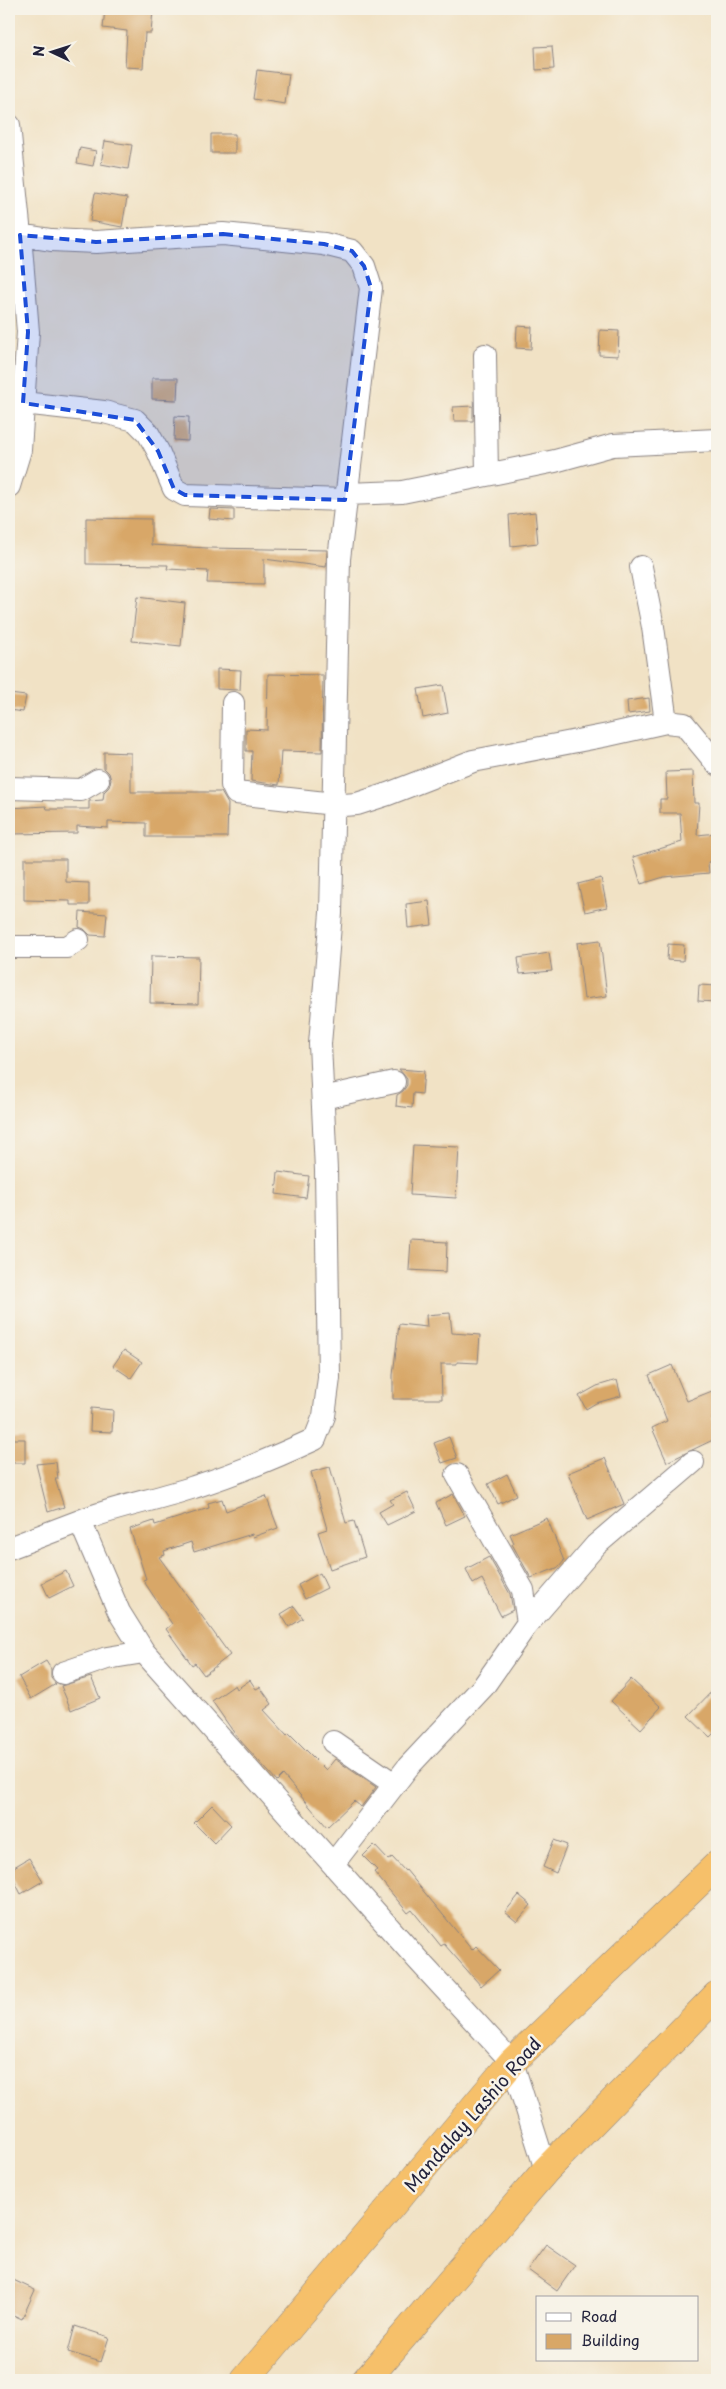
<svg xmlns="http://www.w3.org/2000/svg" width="726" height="2389" font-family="'Playpen Sans',sans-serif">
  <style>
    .building { fill: #d8a767 }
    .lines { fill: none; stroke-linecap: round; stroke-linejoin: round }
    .minor-casing { stroke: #8a8280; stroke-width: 24 }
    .highway-casing { stroke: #8a8280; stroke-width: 29 }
    .minor { stroke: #fff; stroke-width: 22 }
    .highway { stroke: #f6c06b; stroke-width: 28 }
    .marked { fill: #1d4ed8; fill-opacity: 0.2; stroke: #1d4ed8; stroke-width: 4; stroke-dasharray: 10 6; stroke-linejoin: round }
    .labels { text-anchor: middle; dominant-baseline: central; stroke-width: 5; stroke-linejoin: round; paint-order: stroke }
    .street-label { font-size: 18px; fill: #22223b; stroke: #f7f3e8 }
  </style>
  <rect width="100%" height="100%" fill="#f7f3e8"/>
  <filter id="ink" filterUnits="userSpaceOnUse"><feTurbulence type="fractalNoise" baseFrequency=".02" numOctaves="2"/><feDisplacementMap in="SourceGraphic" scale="10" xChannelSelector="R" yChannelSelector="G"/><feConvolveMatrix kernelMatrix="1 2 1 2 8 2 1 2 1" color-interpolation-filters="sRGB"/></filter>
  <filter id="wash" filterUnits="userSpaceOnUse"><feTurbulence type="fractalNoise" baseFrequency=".0096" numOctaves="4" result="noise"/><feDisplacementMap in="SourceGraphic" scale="20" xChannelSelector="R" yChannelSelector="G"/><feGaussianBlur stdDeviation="1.12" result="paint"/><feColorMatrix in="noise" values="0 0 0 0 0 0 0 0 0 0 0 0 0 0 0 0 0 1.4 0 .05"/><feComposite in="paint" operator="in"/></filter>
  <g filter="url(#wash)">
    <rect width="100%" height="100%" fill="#f1e2c5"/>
    <g id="blocks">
      <!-- building -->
      <path class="building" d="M105,9l48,1 -2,23h-6l-2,35 -18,-1 2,-36 -24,-3z
        M552,46l2,23 -18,1 -1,-23z
        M257,70l32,4 -4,30 -32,-5z
        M211,134h24v19h-24z
        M105,141l27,4 -4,24 -27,-5z
        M80,148l16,3 -3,15 -16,-3z
        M95,193l32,5 -5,29 -32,-6z
        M517,326l15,1 -1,22 -15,-1z
        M600,330l19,1 -1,25 -19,-1z
        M152,378h26l-1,22 -25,-1z
        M473,406v15h-19l-1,-14z
        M175,416l14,1 -1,24 -14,-1z
        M210,509l24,1v11l-25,-2z
        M535,512l3,31 -27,3 -2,-31z
        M86,518l65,1v26l57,3 119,2 -1,17 -62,-8v25l-57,-1 1,-12 -41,-2 1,-4 -82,-1z
        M137,597l48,6 -4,43 -49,-5z
        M217,669l24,1 -1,20 -23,-1z
        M268,674l55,1 -1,77 -41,-1 -2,34 -28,-4 1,-30h-6v-22l21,1z
        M443,685l5,28 -25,5 -5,-29z
        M9,694l17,2 -3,16 -14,-2z
        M649,698l1,13 -22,3 -1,-13z
        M104,752l27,1v39h90l7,12 -1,33h-81v-14l-38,-1v6l-31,-2v7l-68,1v-26l37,-2 1,3h42v-8l14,-1 1,-8 5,-5 2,-7 -2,-7 -5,-5z
        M693,771l1,32h5l-2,32 20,-2v28l-9,1 1,11 -45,4 -23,7 -8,-27 49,-15 -2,-29h-20v-14h7l-1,-27z
        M24,859h42v23l23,1v22h-19v-4l-46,-1z
        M601,878l6,29 -22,5 -7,-28z
        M429,901l3,24 -24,3 -2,-24z
        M80,912l27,2 -2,22 -15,-1 -6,-6 -5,-2z
        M600,940l7,56 -23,3 -7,-56z
        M668,944l16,1 -1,16 -16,-1z
        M549,953l3,18 -32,3 -2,-16z
        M151,956l48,1 -1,47 -48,-1z
        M699,985l18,1v16l-19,-1z
        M399,1069l25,2 -2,23 -9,-1 -1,15 -16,-2 1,-11 6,-4 4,-6v-6z
        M413,1145l46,2 -3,51 -46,-3z
        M278,1172l31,4 -3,22 -30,-4z
        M411,1240l36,2 -1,30 -37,-2z
        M450,1313l2,20 28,2 -2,28 -21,-1v2h-16l1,35h-49v-24l6,-51 28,3 -1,-12z
        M124,1350l18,12 -11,16 -18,-12z
        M672,1365l15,36 30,-12v27l-5,2 5,20 -50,24 -15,-34 15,-7 -18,-46z
        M617,1380l4,16 -25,7 -10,6 -7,-13 18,-10z
        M91,1408l22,2 -1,22 -22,-1z
        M449,1437l8,21 -15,5 -8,-20z
        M9,1439h16v24h-16z
        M605,1458l19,46 -37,16 -19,-47z
        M56,1462l2,17h-3l9,28 -16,5 -12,-48z
        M330,1467l16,56 8,-2 11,36 -35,12 -12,-37 9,-3 -16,-57z
        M507,1474l10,21 -19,9 -10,-20z
        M407,1492l9,19 -29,14 -8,-13 14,-8 -3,-4z
        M453,1494l12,22 -19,9 -10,-22z
        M266,1496l12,32 -25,9 -1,-3 -58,18 -3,-10 -27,9 1,4 -6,2 71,98 -26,20 -9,-12 -3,2 -26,-36 6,-5 -29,-44 3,-1 -16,-50 24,-8 1,4 54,-17 -1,-5 14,-4 4,12z
        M547,1518l17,43 -5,6 -28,11 -19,-34 2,-1 -4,-9z
        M489,1557l21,37 3,16 -12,6 -19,-37 -9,5 -7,-15z
        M66,1571l7,15 -24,12 -7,-15z
        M320,1573l7,15 -22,11 -7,-14z
        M294,1606l9,12 -14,9 -8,-13z
        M46,1661l5,8v9l5,6 -25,15 -12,-22z
        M91,1677l9,21 -29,12 -10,-24z
        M631,1679l30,28 -20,22 -30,-28z
        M250,1680l6,9 4,-2 12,17 -8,6 23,25 2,-2 37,37 9,-11 41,28 -15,20 -7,-6 -27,26 -44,-52 -6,6 -40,-44 -25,-36 23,-16 2,4z
        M717,1686v44l-7,7 -22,-21z
        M212,1805l19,20 -17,18 -20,-20z
        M554,1840l13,5 -11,28 -13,-6z
        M374,1845l14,15 4,-3 13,14 1,-1 66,80 4,-4 23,24 -18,16 -37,-42 -3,2 -29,-36 -4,3 -34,-41 3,-2 -14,-14z
        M29,1858l14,23 -22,13 -12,-24z
        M519,1895l12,10 -14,17 -12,-10z
        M546,2245l29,20 -18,26 -29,-21z
        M9,2278l26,12 -13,29 -13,-6z
        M75,2326l34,11 -8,25 -33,-10z"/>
    </g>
  </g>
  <g filter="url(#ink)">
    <use href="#blocks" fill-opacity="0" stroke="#8a8280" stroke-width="1"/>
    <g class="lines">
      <defs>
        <path id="minor" d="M9,125l11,110 31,5 45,2 127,-8 101,10 28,7 12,15 7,22 -32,271 -8,354 -11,131 6,126 3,208 -5,38 -9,23c-39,18 -80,35 -121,48 -38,13 -77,19 -114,34l39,91 25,40 274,308 94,102 34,108
          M485,355l2,119
          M23,403l81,9 31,8 13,13 10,18 16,38 11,6 160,5
          M9,486l11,-36 8,-118 -8,-97
          M346,494l56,-2 153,-31 58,-16 104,-5
          M233,703l-1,82 4,8 107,12 14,-1 31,-10 85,-33 135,-26 58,-13 -13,-95 -12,-60
          M666,722l18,2 33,40
          M9,788l72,2 17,-10
          M9,947h58l11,-7
          M323,1098l71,-16
          M457,1475l66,115 5,33
          M9,1548l71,-27
          M63,1673l44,-15 37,-6
          M333,1742l61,42
          M333,1864l75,-97 75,-80 42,-60 71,-82 97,-83"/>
        <path id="highway" d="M245,2380l267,-318 205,-197
          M366,2380l180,-210 171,-175"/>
      </defs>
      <!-- minor casing -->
      <use href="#minor" class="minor-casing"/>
      <!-- highway casing -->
      <use href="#highway" class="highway-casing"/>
      <!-- minor -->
      <use href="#minor" class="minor"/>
      <!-- highway -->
      <use href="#highway" class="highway"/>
    </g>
  </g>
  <!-- marked area -->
  <path class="marked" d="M223,234l101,10 28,7 12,15 7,22 -26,212 -160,-5 -11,-6 -16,-38 -23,-31 -112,-17 5,-71 -8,-97 76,7z"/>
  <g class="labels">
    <!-- street labels -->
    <g class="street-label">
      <text transform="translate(472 2114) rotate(-49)">Mandalay Lashio Road</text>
    </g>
  </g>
  <!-- margin -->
  <rect width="726" height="2389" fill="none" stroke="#f7f3e8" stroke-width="30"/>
  <!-- legend -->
  <rect x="536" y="2296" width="162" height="65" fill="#f7f3e8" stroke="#a29fa3"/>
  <rect x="546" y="2313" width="25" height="8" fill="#ffffff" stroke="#a29fa3"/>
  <text x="581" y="2322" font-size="15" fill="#22223b">Road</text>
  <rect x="546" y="2334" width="25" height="15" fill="#d8a767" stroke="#a29fa3"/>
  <text x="581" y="2346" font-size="15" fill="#22223b">Building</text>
  <!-- north arrow -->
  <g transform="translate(52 52) rotate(274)" stroke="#f7f3e8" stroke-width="4" paint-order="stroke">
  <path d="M0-4L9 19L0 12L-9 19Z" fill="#22223b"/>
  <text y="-8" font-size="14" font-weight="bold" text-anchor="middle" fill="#22223b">N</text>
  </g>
</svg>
